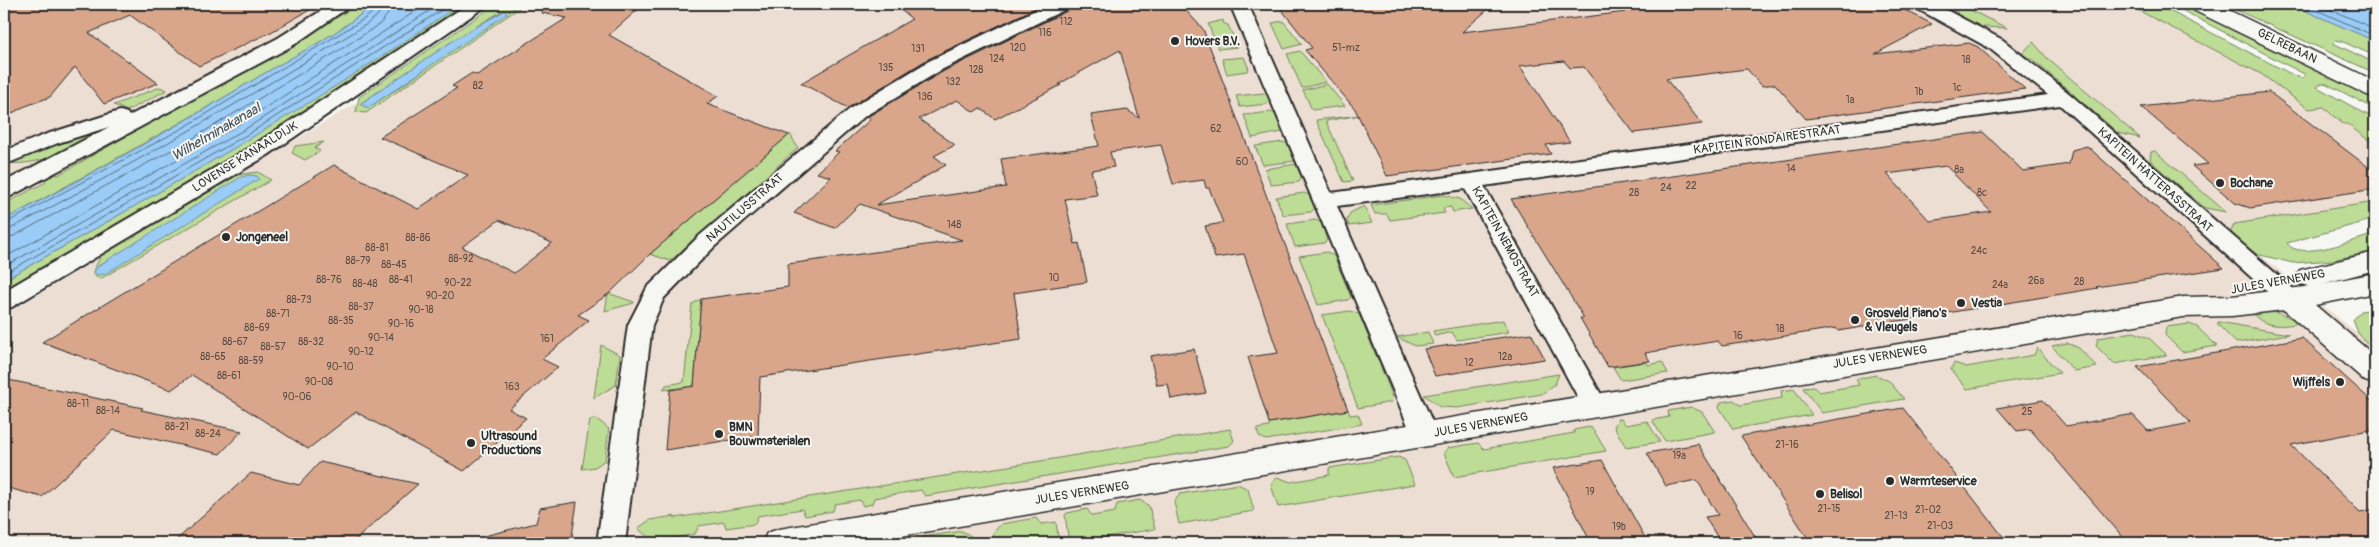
<svg xmlns="http://www.w3.org/2000/svg" width="2379" height="547" font-family="Pangolin,sans-serif">
  <style>
    .built { fill: #edded3 }
    .green { fill: #bddc95; stroke: #748460; fill-rule: evenodd }
    .water { fill: #9accf7; stroke: #6e8ca5 }
    .lines { fill: none; stroke-linecap: round; stroke-linejoin: round }
    .shore { stroke: #576b7d; stroke-width: 1 }
    .building { fill: #d9a68c; stroke: #2b2b2b; fill-rule: evenodd }
    .minor-casing { stroke: #2b2b2b; stroke-width: 4 }
    .tertiary-casing { stroke: #2b2b2b; stroke-width: 3 }
    .minor { fill: #f6f6f2; fill-rule: evenodd }
    .tertiary { fill: #f6f6f2; fill-rule: evenodd }
    .poi-dot { fill: #2b2b2b; stroke: #f6f6f2; stroke-width: 2 }
    .labels { text-anchor: middle; dominant-baseline: central; stroke-width: 4; stroke-linejoin: round; paint-order: stroke }
    .number-label { font-size: 10px; fill: #564a43 }
    .poi-label { font-size: 12px; font-weight: bold; fill: #2b2b2b; stroke: #f6f6f2; text-anchor: start }
    .street-label { font-size: 12px; fill: #2b2b2b; stroke: #f6f6f2 }
    .water-label { font-size: 14px; font-style: italic; fill: #47535e; stroke: #f6f6f2 }
  </style>
  <rect width="100%" height="100%" fill="#f6f6f2"/>
  <filter id="ink" filterUnits="userSpaceOnUse"><feTurbulence type="fractalNoise" baseFrequency=".02" numOctaves="2"/><feDisplacementMap in="SourceGraphic" scale="10" xChannelSelector="R" yChannelSelector="G"/><feConvolveMatrix kernelMatrix="1 2 1 2 8 2 1 2 1" color-interpolation-filters="sRGB"/></filter>
  <g filter="url(#ink)">
    <!-- built -->
    <path class="built" d="M4,4h367l-367,207z
      M521,4h1610l192,101 52,37v72l-122,35 103,83 19,-3v214h-2371v-228z"/>
    <!-- green -->
    <path class="green" d="M360,4h13c-31,28 -72,48 -108,69 -86,52 -173,99 -261,147v-16l42,-22 -3,-2 12,-6 3,1z
      M460,4h15l-168,110 -303,180v-14c156,-87 309,-176 456,-276z
      M496,4h16l-2,1 3,4 12,-5 -159,109 -10,-1 3,-15zM502,11l-90,68 -44,29 -8,-4 97,-66z
      M1941,4h17l49,24 -27,-1 -25,-12 3,-2z
      M2126,4h30l137,71 9,3 4,-3 -136,-71h23l182,94v11l-48,-25 -5,-1 -5,4 58,32v26l-28,-21h-3l-5,-3 2,-1 -7,-3 -10,-10 -15,2 -48,-35z
      M2223,4h67l85,37v15l-34,-15 -5,-1 -3,3 42,20v10z
      M1223,20l1,4 4,1 10,22 -20,2 -10,-25z
      M1283,21l19,23 -18,5 -12,-26z
      M2033,42l15,17 92,79 -22,-5 -32,-28 -7,1 -9,-9 5,-1 -43,-37h-6l-5,-4z
      M1300,51l26,31 -24,6 -15,-34z
      M1244,57l5,12 -2,2 -20,3 -5,-15z
      M1327,84l18,22 -33,4 -9,-20z
      M160,87l7,3 -40,21 -13,-6z
      M1263,93l5,2 2,6 -3,3 -27,3 -4,-11z
      M1271,112l5,2 6,18 -30,6 -8,-23z
      M1360,115l-34,6 27,60 -9,1 -28,-62z
      M108,126l2,1c-34,19 -65,40 -106,36z
      M790,134l8,14 -128,113 -20,-7z
      M324,142l-9,6 5,3 -15,9 -13,-7 3,-7z
      M1283,142l5,2 7,17 -32,4 -8,-19z
      M2155,151l71,61 -21,-4 -18,-15 -6,1 -6,-5 6,-1 -31,-28 1,-8z
      M1296,164l6,14 -3,4 -28,3 -6,-16z
      M258,172l13,8 -171,99 -8,-6 11,-21 125,-76z
      M1304,193l5,2 6,13 -4,4 -28,3 -7,-18z
      M1443,195l17,4 12,10 -19,3 -2,-5 -8,1 2,5 -55,7 -3,-6h-12l-4,-9z
      M2375,202v17l-88,24c10,19 71,-4 88,-9v17l-43,9 -39,3 -37,-9 -26,-20 4,-10z
      M1364,206l8,17 -23,3 -2,-6 3,-7z
      M1315,220l6,2 6,18 -3,3 -29,4 -8,-23z
      M1327,252l7,4 17,41 -3,3 -30,5 -19,-49z
      M608,293l26,9v1l-29,8z
      M701,299l-7,87 -31,4 3,-5 18,-3 8,-78z
      M2375,309v16h-2l2,3v24l-17,-19 -5,-13 8,-9z
      M1350,311l9,3 32,78 1,10 -34,6 -36,-93z
      M2250,311l28,2 21,8 1,2c-20,4 -36,5 -50,-12z
      M1503,320l6,12 -52,8 -5,-8 -17,4 -2,-5z
      M2218,322l71,12 -53,9 -18,-18z
      M2189,324l8,3 20,19 -35,6 -17,-17 1,-8z
      M1428,332l5,12 -18,2 -18,-9z
      M2134,332l15,6 18,17 -53,9 -18,-18 2,-8z
      M2067,343l12,5 18,19 -23,4 -22,-25z
      M601,345l19,10 -4,30 -22,13z
      M2037,348l23,25 -93,16 -16,-19 3,-7 12,4 68,-12z
      M1646,362l2,3 14,-3 6,11 -47,7 -8,-13z
      M1559,374l-4,10 -13,10 -85,14 -17,-1 -16,-12z
      M1876,375l13,6 15,18 -82,14 -19,-25 11,-1 5,5 40,-7 -3,-6z
      M1794,389l18,26 -79,14 -14,-22 2,-5 13,-2 6,5 42,-7 -1,-7z
      M1691,407l11,5 13,20 -50,9 -13,-21 17,-3 -1,-6z
      M1348,410l2,5 8,-1 4,10 -96,16 -7,-3 -2,-8 12,-2v-4z
      M597,419l12,10 -4,31 -10,7 -13,2 8,-49z
      M1618,419h3l5,6 21,-4 13,21 -34,5 -12,-20z
      M1589,427l4,2 13,22 -152,26 -10,-24 3,-5 31,-5 6,6 90,-16v-3z
      M1230,429l4,12 -5,5 -304,50 -4,-6 -47,8 -2,6 -9,2 -3,-6 -25,4 -2,7 -28,5 -3,-7 -44,7 -3,8 -29,4 -2,-6 -25,4 -4,8c-20,3 -43,12 -57,-6l12,-8 24,-4 1,2 372,-58z
      M1398,457l7,3 10,24 -137,23 -7,-22 6,-8 14,5 38,-7v-7z
      M1238,484l10,5 6,22 -75,13 -5,-22 6,-8z
      M1140,500l9,6 6,23 -86,14 -4,-28 2,-2 20,-4 5,7 23,-4 2,-8z
      M1036,518l5,6 15,-2 3,21h-65l-1,-10 8,-9z
      M962,531l9,5 1,7h-55l6,-6z"/>
    <!-- water -->
    <path class="water" d="M373,4h87c-146,101 -301,189 -456,276v-60c88,-46 176,-95 261,-147 36,-21 78,-41 108,-69z
      M2290,4h85v37z
      M504,11l4,2 -140,95 -8,-4 97,-66z
      M249,175l8,1 2,3 -154,95 -8,1 -3,-3 4,-6 143,-89z"/>
    <g class="lines">
      <!-- shore -->
      <path class="shore" d="M2303,4l72,32
        M2318,4l57,25
        M4,224l179,-96 181,-109 9,-7 3,-8
        M4,230l6,-1c122,-64 240,-132 357,-205l11,-9 5,-11
        M4,238l10,-2 176,-96 145,-87 45,-29 8,-10 2,-10
        M4,258l239,-136 184,-118
        M4,267l243,-139 193,-124
        M4,274l246,-141 201,-129"/>
    </g>
    <!-- building -->
    <path class="building" d="M4,4h316l-49,28 -72,34 -69,-51 -41,18 69,50 -54,21 -29,-37 -25,30 -27,10 -19,11z
      M543,4h101l-35,31 109,61 -11,8 82,31 -139,119 -40,39 -32,22 11,5 -47,39 16,8 -49,42 17,9 -62,53 -108,-59 -48,37 -116,-74 -21,15 -129,-48 292,-177 84,44 50,-34 -88,-38 77,-49 -5,-2 20,-13 5,2 90,-57 -25,-5zM499,220l53,23 -38,30 -52,-26z
      M893,4h151l-116,55 -80,49 -47,-25 111,-64z
      M1073,4h107l23,25 145,381 -79,13 -21,-66 30,-4 -34,-99 -29,4 -10,-32 18,-3 -14,-35h-3l-2,-8 -31,4 -12,-39 -51,7 4,15 -23,3 6,25 -32,4 10,45 4,-1 8,39 -73,11 7,46 -261,38 -2,59 -93,14 5,-60 24,-4 7,-87 87,-12v-23l174,-24 -102,-36 -25,24 -41,-15 37,-36 -14,-4 22,-21 -4,-1 36,-32 -4,-2 77,-46 125,-61zM1120,50l19,68 -12,-8 -36,5 8,31 -98,13 5,28 -130,18 70,-40 -12,-9 21,-11 -36,-26 38,-19 17,12 6,-4 15,11 66,-34 -2,-1z
      M1277,4h217l-32,28 164,-20 -13,-8h280l39,20 -57,30 94,-11 9,4 47,42 -219,30 -31,-35 -13,2 -15,-17 -81,10 36,45 -68,9 -50,-66 -14,1 -6,-7 -44,5 50,76 -24,3 5,9 -164,22 -32,-67 -50,-59 7,-2z
      M2269,92l106,80v17l-125,19 -15,-5 -43,-37 16,-2 -67,-57z
      M1983,132l40,39 46,-7 3,-14 15,-4 137,122 -128,19 2,1 -260,43 -2,-3 -114,18 -4,-5 -73,12 5,8 -42,6 -28,-49h4l-73,-119zM1946,166l45,46 -61,9 -43,-47z
      M1531,333l14,26 -110,17 -11,-27z
      M2302,338l73,66v25l-84,16 69,67 15,-3v34h-247l-98,-114 -13,2 -20,-23 46,-8 23,26 63,-11h4l15,16 43,-8 -54,-56z
      M1194,349l12,44 -35,6 -3,-15 -11,1 -7,-29z
      M4,379l139,29 -2,2 101,21 -22,23 -106,-24 -72,67 -38,-10z
      M1903,408l105,135h-197l-70,-107z
      M1698,444l20,32 41,67h-38l-16,-26 13,-2 -21,-35 -31,6 -19,-33z
      M1602,460l7,13 39,70h-57l-38,-75z
      M320,462l98,22 -66,59h-179l78,-70 48,12z
      M577,502l-6,41h-86l-1,-7 52,-13 4,-15z"/>
    <g class="lines">
      <defs>
        <path id="minor" d="M332,4h21l-61,42 -281,150 -7,2v-16l105,-55 -51,16 -54,22v-14l40,-16 69,-22 7,-2 7,2 2,3 149,-78z
          M468,4h21l-221,151 -256,152 -8,2v-18l250,-146z
          M1048,4h23l-3,4 -125,61 -78,47 -151,131 -50,51 -12,27 -27,218h-28l31,-218 19,-37 51,-51 153,-129 78,-47z
          M1230,4h18l83,189 717,-98 -59,-47 -73,-40 -3,-4h22l68,36 68,55 227,198 3,6 -3,6 -8,2 -8,-2 -222,-200 -576,81 123,219 -3,7 -9,3 -9,-3 -121,-223 -128,17 101,229 -4,7 -9,3 -9,-3 -4,-7z"/>
        <path id="tertiary" d="M2188,4h28l159,77v16l-8,-2 -176,-86z
          M2375,252v18l-50,13 50,-10v20l-60,12 60,51v28l-10,-3 -81,-71 -52,6 -49,1 -1323,226h-98l5,-10 12,-4 1404,-232 49,-1 72,-9 4,-1 -8,-2 -4,-7 4,-7z"/>
      </defs>
      <!-- minor casing -->
      <use href="#minor" class="minor-casing"/>
      <!-- tertiary casing -->
      <use href="#tertiary" class="tertiary-casing"/>
      <!-- minor -->
      <use href="#minor" class="minor"/>
      <!-- tertiary -->
      <use href="#tertiary" class="tertiary"/>
    </g>
  </g>
  <!-- markers -->
  <g class="poi-dot">
    <circle cx="1175" cy="41" r="5"/>
    <circle cx="2220" cy="183" r="5"/>
    <circle cx="226" cy="237" r="5"/>
    <circle cx="1961" cy="303" r="5"/>
    <circle cx="1855" cy="320" r="5"/>
    <circle cx="2340" cy="382" r="5"/>
    <circle cx="719" cy="434" r="5"/>
    <circle cx="471" cy="443" r="5"/>
    <circle cx="1890" cy="481" r="5"/>
    <circle cx="1820" cy="494" r="5"/>
  </g>
  <g class="labels">
    <!-- number labels -->
    <g class="number-label">
      <text x="1066" y="22">112</text>
      <text x="1045" y="33">116</text>
      <text x="1018" y="48">120</text>
      <text x="1346" y="48">51-mz</text>
      <text x="918" y="49">131</text>
      <text x="997" y="59">124</text>
      <text x="1966" y="60">18</text>
      <text x="886" y="68">135</text>
      <text x="976" y="70">128</text>
      <text x="953" y="82">132</text>
      <text x="478" y="86">82</text>
      <text x="1957" y="88">1c</text>
      <text x="1919" y="92">1b</text>
      <text x="925" y="97">136</text>
      <text x="1850" y="100">1a</text>
      <text x="1216" y="129">62</text>
      <text x="1242" y="162">60</text>
      <text x="1791" y="169">14</text>
      <text x="1959" y="170">8a</text>
      <text x="1691" y="186">22</text>
      <text x="1666" y="188">24</text>
      <text x="1634" y="193">28</text>
      <text x="1982" y="193">8c</text>
      <text x="954" y="225">148</text>
      <text x="418" y="238">88-86</text>
      <text x="377" y="248">88-81</text>
      <text x="1979" y="251">24c</text>
      <text x="461" y="259">88-92</text>
      <text x="358" y="261">88-79</text>
      <text x="394" y="265">88-45</text>
      <text x="1054" y="278">10</text>
      <text x="329" y="280">88-76</text>
      <text x="401" y="280">88-41</text>
      <text x="2036" y="281">26a</text>
      <text x="2079" y="282">28</text>
      <text x="458" y="283">90-22</text>
      <text x="365" y="284">88-48</text>
      <text x="2000" y="285">24a</text>
      <text x="440" y="296">90-20</text>
      <text x="299" y="300">88-73</text>
      <text x="361" y="307">88-37</text>
      <text x="421" y="310">90-18</text>
      <text x="278" y="314">88-71</text>
      <text x="341" y="321">88-35</text>
      <text x="401" y="324">90-16</text>
      <text x="257" y="328">88-69</text>
      <text x="1780" y="329">18</text>
      <text x="1738" y="336">16</text>
      <text x="381" y="338">90-14</text>
      <text x="547" y="339">161</text>
      <text x="235" y="342">88-67</text>
      <text x="311" y="342">88-32</text>
      <text x="273" y="347">88-57</text>
      <text x="361" y="352">90-12</text>
      <text x="213" y="357">88-65</text>
      <text x="1505" y="357">12a</text>
      <text x="251" y="361">88-59</text>
      <text x="1469" y="363">12</text>
      <text x="340" y="367">90-10</text>
      <text x="229" y="376">88-61</text>
      <text x="319" y="382">90-08</text>
      <text x="512" y="387">163</text>
      <text x="297" y="397">90-06</text>
      <text x="78" y="404">88-11</text>
      <text x="108" y="411">88-14</text>
      <text x="2027" y="412">25</text>
      <text x="177" y="427">88-21</text>
      <text x="208" y="434">88-24</text>
      <text x="1787" y="445">21-16</text>
      <text x="1679" y="456">19a</text>
      <text x="1590" y="492">19</text>
      <text x="1829" y="509">21-15</text>
      <text x="1928" y="510">21-02</text>
      <text x="1896" y="516">21-13</text>
      <text x="1940" y="526">21-03</text>
      <text x="1619" y="527">19b</text>
    </g>
    <!-- poi labels -->
    <g class="poi-label">
      <text x="1185" y="41">Hovers B.V.</text>
      <text x="2230" y="183">Bochane</text>
      <text x="236" y="237">Jongeneel</text>
      <text x="1971" y="303">Vestia</text>
      <text x="1865" y="313">Grosveld Piano's<tspan x="1865" dy="14">&amp; Vleugels</tspan></text>
      <text x="2330" y="382" text-anchor="end">Wijffels</text>
      <text x="729" y="427">BMN<tspan x="729" dy="14">Bouwmaterialen</tspan></text>
      <text x="481" y="436">Ultrasound<tspan x="481" dy="14">Productions</tspan></text>
      <text x="1900" y="481">Warmteservice</text>
      <text x="1830" y="494">Belisol</text>
    </g>
    <!-- street labels -->
    <g class="street-label">
      <text transform="translate(2287 46) rotate(26)">GELREBAAN</text>
      <text transform="translate(1767 140) rotate(-8)">KAPITEIN RONDAIRESTRAAT</text>
      <text transform="translate(245 157) rotate(-32)">LOVENSE KANAALDIJK</text>
      <text transform="translate(2155 180) rotate(42)">KAPITEIN HATTERASSTRAAT</text>
      <text transform="translate(745 208) rotate(-41)">NAUTILUSSTRAAT</text>
      <text transform="translate(1505 242) rotate(61)">KAPITEIN NEMOSTRAAT</text>
      <text transform="translate(2278 282) rotate(-10)">JULES VERNEWEG</text>
      <text transform="translate(1880 357) rotate(-9)">JULES VERNEWEG</text>
      <text transform="translate(1481 425) rotate(-10)">JULES VERNEWEG</text>
      <text transform="translate(1082 493) rotate(-9)">JULES VERNEWEG</text>
    </g>
    <!-- water labels -->
    <g class="water-label">
      <text transform="translate(216 132) rotate(-30)">Wilhelminakanaal</text>
    </g>
  </g>
  <!-- margin -->
  <rect width="2379" height="547" fill="none" stroke="#f6f6f2" stroke-width="20"/>
  <rect x="10" y="10" width="2359" height="527" fill="none" stroke="#2b2b2b" stroke-width="2" filter="url(#ink)"/>
</svg>
